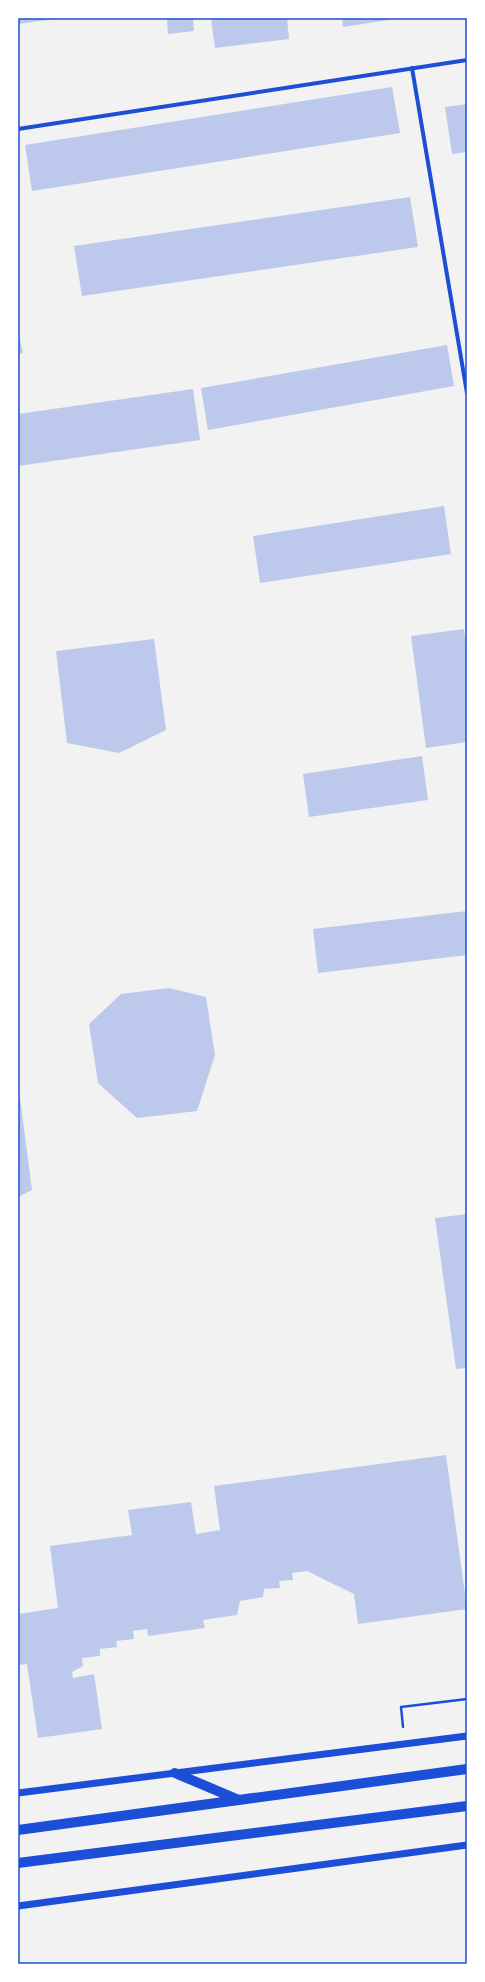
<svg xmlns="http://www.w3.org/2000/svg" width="485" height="1982" font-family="'DejaVu Sans',sans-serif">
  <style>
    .building { fill: #bdc9ec }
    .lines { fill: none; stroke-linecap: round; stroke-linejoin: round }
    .path { stroke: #1d4ed8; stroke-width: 2.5 }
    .minor { stroke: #1d4ed8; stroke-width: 4 }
    .tertiary { stroke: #1d4ed8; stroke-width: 7 }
    .primary { stroke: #1d4ed8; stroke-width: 10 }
    .neatline { fill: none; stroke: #1d4ed8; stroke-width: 1.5 }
  </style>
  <rect width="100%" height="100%" fill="#f2f2f2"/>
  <!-- building -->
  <path class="building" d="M18,18h36v1l-36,5z
    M167,18h26l1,13 -26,3z
    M211,18h76l2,21 -74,9z
    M342,18h53v1l-52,8z
    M392,87l8,46 -368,58 -7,-46z
    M467,104v48l-15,2 -7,-47z
    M410,197l8,50 -336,49 -8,-50z
    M18,332l5,21 -5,1z
    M447,345l7,41 -246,44 -7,-42z
    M193,389l7,51 -182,26v-52z
    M444,506l7,48 -191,29 -7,-47z
    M464,629l3,26v87l-41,6 -15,-112z
    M154,639l12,91 -47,23 -52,-10 -11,-92z
    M422,756l6,44 -119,17 -6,-43z
    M467,911v44l-149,18 -5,-44z
    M169,988l37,9 9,58 -18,56 -60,7 -39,-35 -9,-59 32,-30z
    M18,1098h2l12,92 -14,7z
    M467,1214v154l-11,1 -21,-151z
    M446,1455l21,154 -109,15 -4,-30 -47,-23 -15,2 1,7 -14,1 1,7 -16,1 -1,8 -23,4 -3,14 -34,5 2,8 -57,8 -1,-7 -14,2 1,8 -18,2 1,6 -17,2v7l-18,2 1,8 -11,6 1,6 21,-4 8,55 -64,9 -11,-74 -9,1v-51l40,-6 -8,-62 82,-11 -4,-25 63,-8 5,32 24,-4 -6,-44z"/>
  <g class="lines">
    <!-- path -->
    <path class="path" d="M403,1727l-2,-20 66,-8"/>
    <!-- minor -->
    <path class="minor" d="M412,68l55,325
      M18,129l449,-69"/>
    <!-- tertiary -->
    <path class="tertiary" d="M18,1793l449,-57
      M18,1906l449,-61"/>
    <!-- primary -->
    <path class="primary" d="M175,1773l64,27
      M18,1830l449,-61
      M18,1863l449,-57"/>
  </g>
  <!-- border -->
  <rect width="485" height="1982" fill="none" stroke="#ffffff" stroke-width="38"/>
  <rect x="19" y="19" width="447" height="1944" class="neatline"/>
</svg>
